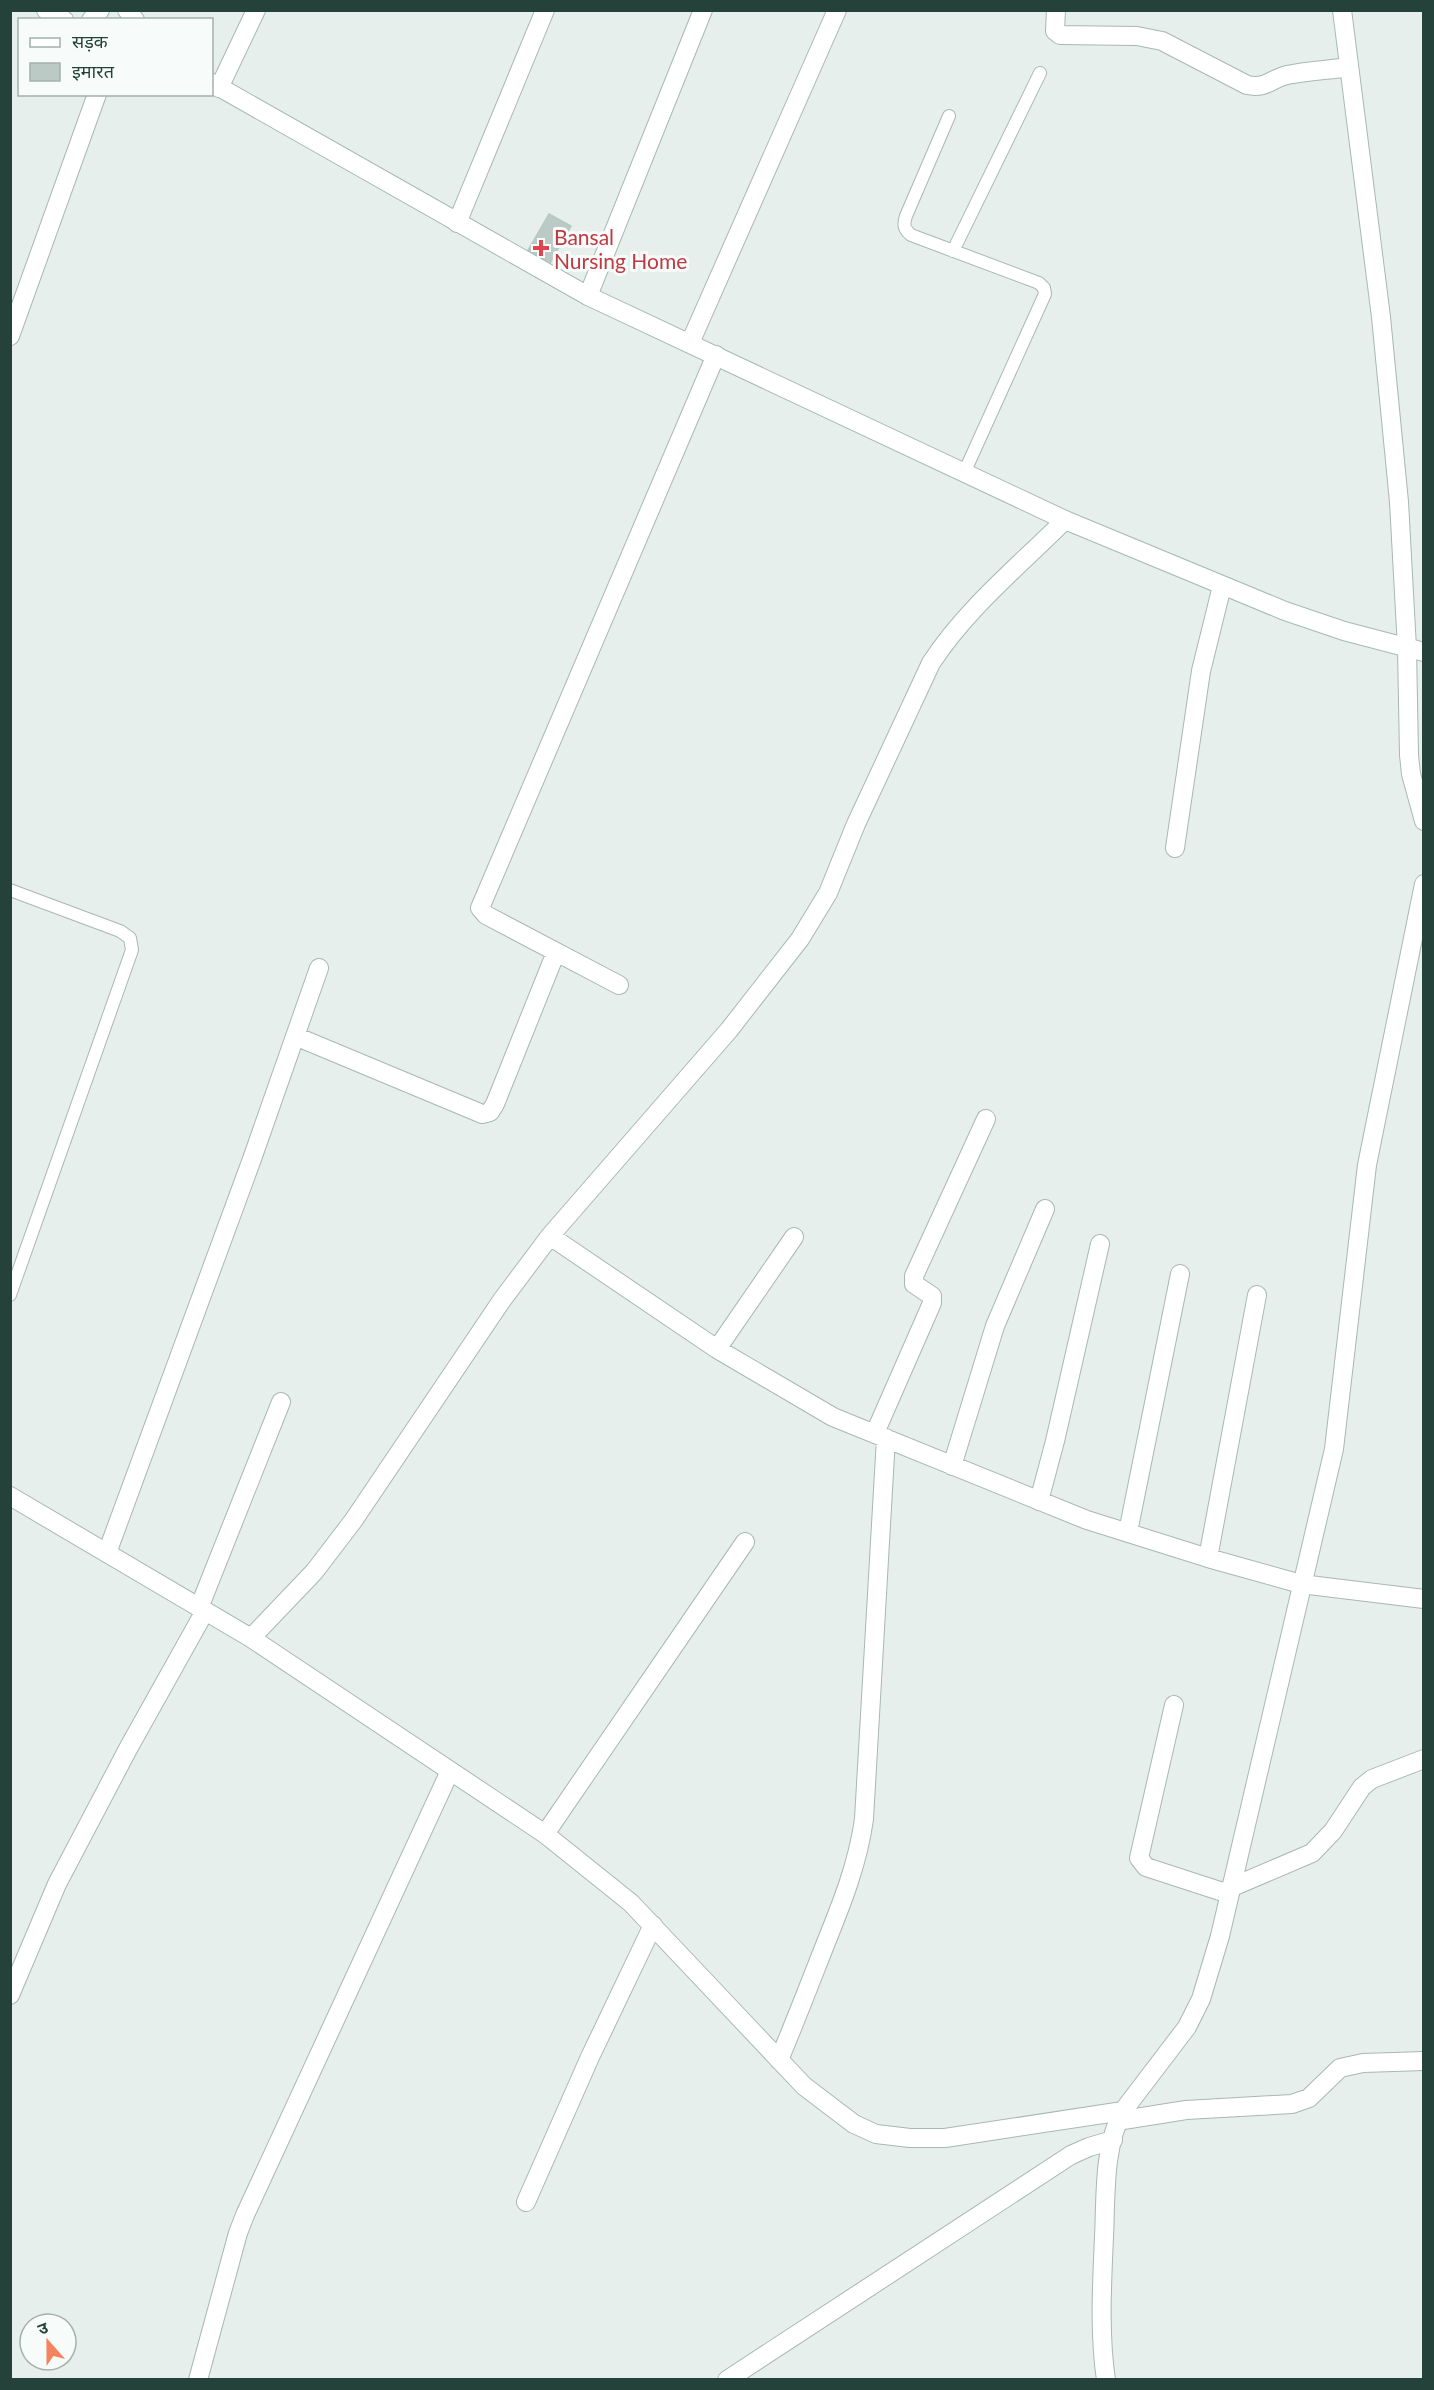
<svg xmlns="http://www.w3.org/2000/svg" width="1434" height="2390" font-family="Lato,'Noto Sans Devanagari',sans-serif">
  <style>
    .building { fill: #bbcac4; stroke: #b8c9c2; stroke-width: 1.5 }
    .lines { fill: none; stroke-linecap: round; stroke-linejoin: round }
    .service-casing { stroke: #a8b8b2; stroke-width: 14 }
    .minor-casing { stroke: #a8b8b2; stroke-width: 20 }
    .tertiary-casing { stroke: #a8b8b2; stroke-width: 20 }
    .secondary-casing { stroke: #a4bbb3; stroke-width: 20 }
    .service { stroke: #fff; stroke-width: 12 }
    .minor { stroke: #fff; stroke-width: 18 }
    .tertiary { stroke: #fff; stroke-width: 18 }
    .secondary { stroke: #fff; stroke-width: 18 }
    .health-dot { fill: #e0444e; stroke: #f7fbf9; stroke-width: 2 }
    .labels { text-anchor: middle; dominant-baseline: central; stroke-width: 6; stroke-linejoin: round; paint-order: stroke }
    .health-label { font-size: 21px; fill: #be3a42; stroke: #f7fbf9; text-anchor: start }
  </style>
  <rect width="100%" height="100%" fill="#e6efeb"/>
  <!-- building -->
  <path class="building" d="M549,214l22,12 -22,39 -22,-13z"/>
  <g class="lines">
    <defs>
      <path id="service" d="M949,116l-43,100c-3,9 -2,13 5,19l128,48 5,5 1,6 -81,179
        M953,251l87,-178
        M10,890l110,41 10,7 2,12 -122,345"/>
      <path id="minor" d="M1056,10l-1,21 5,4 77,1 25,5 85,44c20,4 23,-6 40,-10 20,-4 42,-5 62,-8
        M219,88l37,-78
        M457,223l88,-213
        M588,296l115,-286
        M690,343l147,-333
        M1175,848l26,-177 21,-85
        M619,985l-133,-70 -6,-7 236,-553
        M295,1036l180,75 7,3 8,-2 5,-8 61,-152
        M550,1236l167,113 116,68 254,103 121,38 93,26 123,15
        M717,1349l77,-112
        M875,1433l57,-130v-7l-18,-12v-8l72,-157
        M952,1466l43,-140 50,-117
        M1039,1501l16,-60 45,-197
        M1128,1532l52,-258
        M107,1553l145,-394 67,-191
        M1208,1558l49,-263
        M199,1608l82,-206
        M251,1638l63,-66 39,-51 149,-221 48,-64 179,-206 71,-91 28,-46 28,-69 75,-161c36,-55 88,-97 134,-143
        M1174,1705l-35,153 7,9 83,27
        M545,1834l200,-292
        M1230,1888l82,-35 21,-22 29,-44 10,-8 52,-20
        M10,1995l47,-111 72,-137 76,-136
        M779,2060c16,-38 31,-77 46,-115 17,-42 33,-82 39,-126l22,-381
        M1117,2121l69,-11 106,-6 17,-6 31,-30 23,-5 61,-2
        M526,2202l64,-145 63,-132
        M198,2380l40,-147 7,-18 205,-444
        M727,2380l344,-225 18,-8 24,-7"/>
      <path id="tertiary" d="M1342,10l39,307 18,185 8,146 2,107 2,19 13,47
        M10,336l87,-242
        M10,1496l241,142 294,196 86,69 173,183 50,38 22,10 34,4h35l178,-27
        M1106,2380c-7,-47 -4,-96 -2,-143 2,-40 -1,-90 19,-126l64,-84 14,-28 19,-63 114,-487 33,-284 57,-281"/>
      <path id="secondary" d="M46,10l18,10
        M127,10l8,10
        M91,20l9,-10
        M212,83l376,213 477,224 220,91 59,20 80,21"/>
    </defs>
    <!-- service casing -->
    <use href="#service" class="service-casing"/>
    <!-- minor casing -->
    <use href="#minor" class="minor-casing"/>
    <!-- tertiary casing -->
    <use href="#tertiary" class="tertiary-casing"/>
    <!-- secondary casing -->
    <use href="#secondary" class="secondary-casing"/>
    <!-- service -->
    <use href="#service" class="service"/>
    <!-- minor -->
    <use href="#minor" class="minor"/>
    <!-- tertiary -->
    <use href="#tertiary" class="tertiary"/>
    <!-- secondary -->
    <use href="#secondary" class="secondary"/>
  </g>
  <!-- markers -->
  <path class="health-dot" d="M538 239h6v6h6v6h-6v6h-6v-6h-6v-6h6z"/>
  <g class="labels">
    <!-- health labels -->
    <g class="health-label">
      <text x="554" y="236">Bansal<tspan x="554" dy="24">Nursing Home</tspan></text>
    </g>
  </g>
  <!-- border -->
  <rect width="1434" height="2390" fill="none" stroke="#24423a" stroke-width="24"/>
  <!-- legend -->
  <rect x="18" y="18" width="195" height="78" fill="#f7fbf9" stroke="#a3b1ad" stroke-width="1.5"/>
  <rect x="30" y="38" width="30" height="9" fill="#ffffff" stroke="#a3b1ad" stroke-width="1.5"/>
  <text x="72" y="48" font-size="18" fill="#24423a">सड़क</text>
  <rect x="30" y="63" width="30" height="18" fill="#bbcac4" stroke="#a3b1ad" stroke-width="1.5"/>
  <text x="72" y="78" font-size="18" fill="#24423a">इमारत</text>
  <!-- north arrow -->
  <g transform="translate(48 2342) rotate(339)"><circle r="28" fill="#f7fbf9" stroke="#a3b1ad" stroke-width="1.5"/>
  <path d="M0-4.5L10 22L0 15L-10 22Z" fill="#f4845f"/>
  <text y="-9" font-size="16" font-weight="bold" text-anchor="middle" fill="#24423a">उ</text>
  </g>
</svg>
